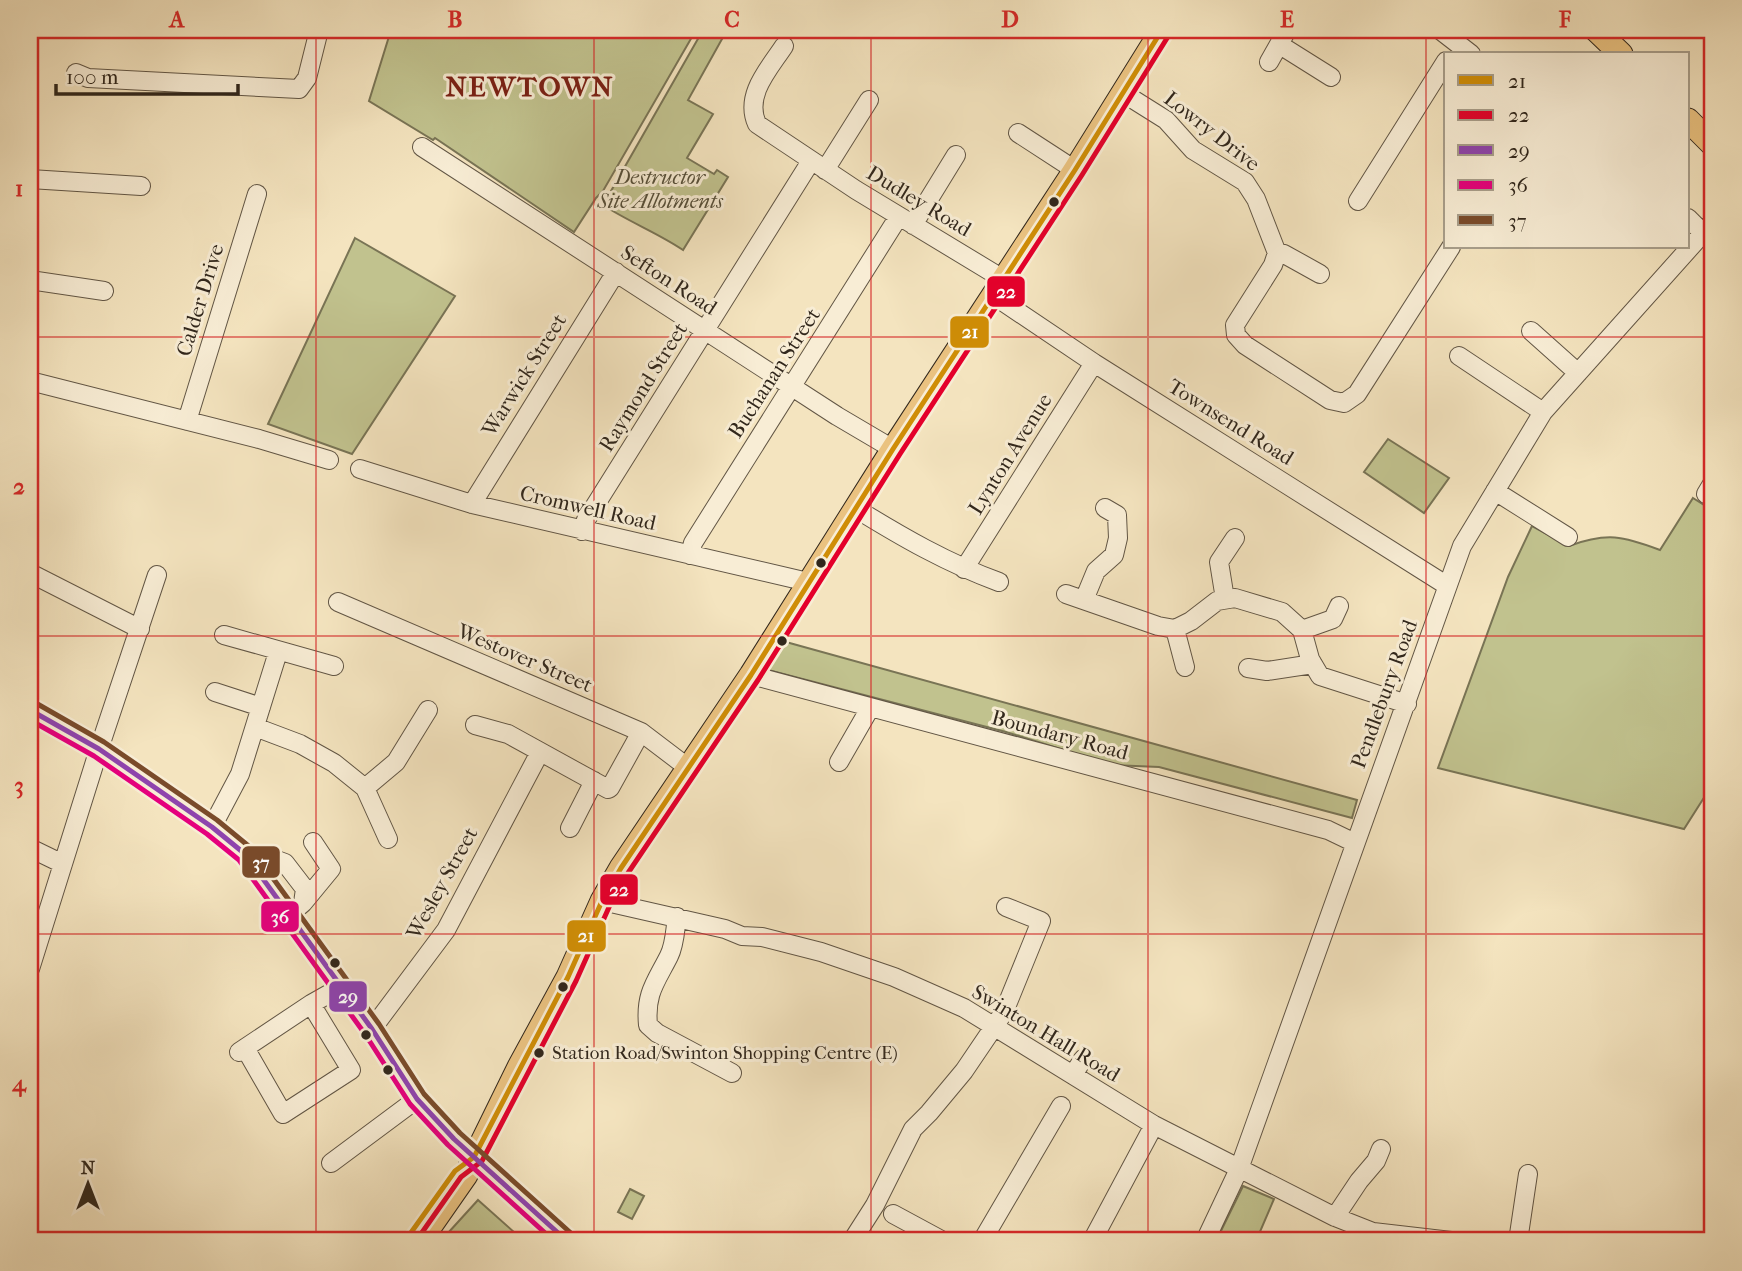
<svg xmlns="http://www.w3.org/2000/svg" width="1742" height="1271" font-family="'IM FELL French Canon',serif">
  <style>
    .green { fill: #c1c28e; stroke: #797455; stroke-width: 2 }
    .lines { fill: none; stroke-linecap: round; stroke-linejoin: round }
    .minor-casing { stroke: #625645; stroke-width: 20 }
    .major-casing { stroke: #31271c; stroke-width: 25 }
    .minor { stroke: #f8edd5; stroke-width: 18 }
    .major { stroke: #eac280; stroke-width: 23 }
    .bus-1-casing { stroke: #f8edd5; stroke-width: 10 }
    .bus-2-casing { stroke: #f8edd5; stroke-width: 10 }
    .bus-3-casing { stroke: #f8edd5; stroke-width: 10 }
    .bus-4-casing { stroke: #f8edd5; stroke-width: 10 }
    .bus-5-casing { stroke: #f8edd5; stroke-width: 10 }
    .bus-1 { stroke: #cf8d06; stroke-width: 5 }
    .bus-2 { stroke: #e4002b; stroke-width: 5 }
    .bus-3 { stroke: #8e44ad; stroke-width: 5 }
    .bus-4 { stroke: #e5007d; stroke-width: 5 }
    .bus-5 { stroke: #7a4b2a; stroke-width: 5 }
    .grid { fill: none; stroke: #d62828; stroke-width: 2; stroke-opacity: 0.55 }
    .bus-dot { fill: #31271c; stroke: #f8edd5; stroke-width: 2.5 }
    .labels { text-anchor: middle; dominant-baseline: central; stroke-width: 6; stroke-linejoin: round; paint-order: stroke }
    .bus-label { font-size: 19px; fill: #31271c; stroke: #f8edd5; text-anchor: start }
    .street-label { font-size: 21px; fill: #31271c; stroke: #f8edd5 }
    .park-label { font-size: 21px; font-style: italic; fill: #554e38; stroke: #f8edd5 }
    .district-label { font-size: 28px; font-weight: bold; letter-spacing: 2px; fill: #7a1f14; stroke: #f8edd5 }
    .line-badge { stroke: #f8edd5; stroke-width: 2.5 }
    .badge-label { font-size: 19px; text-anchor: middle; font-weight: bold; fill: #fff }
    .neatline { fill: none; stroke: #d62828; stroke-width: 2.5 }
    .grid-label { font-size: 23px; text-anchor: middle; font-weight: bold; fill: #d62828 }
  </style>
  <rect width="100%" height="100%" fill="#f4e4bf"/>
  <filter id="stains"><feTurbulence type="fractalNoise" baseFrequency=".00286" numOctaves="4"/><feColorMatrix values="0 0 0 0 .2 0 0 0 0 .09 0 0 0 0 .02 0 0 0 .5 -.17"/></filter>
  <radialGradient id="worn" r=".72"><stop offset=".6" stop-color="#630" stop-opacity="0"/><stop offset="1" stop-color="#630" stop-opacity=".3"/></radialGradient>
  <!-- green -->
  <path class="green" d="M391,30h305l-93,161 -7,7 -22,34 -139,-94 -2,2 -64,-39z
    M703,30h24l-39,70 25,14 -26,44 27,16 3,-4 11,7 -45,73c-25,-17 -54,-28 -80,-45z
    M355,238l100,58 -103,158 -84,-30z
    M1388,439l61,39 -25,35 -60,-41z
    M1693,498l19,12v275l-28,44 -246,-61 70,-191 24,-51 37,20c38,-14 54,-10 91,4z
    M786,642l571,158 -5,18 -193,-51 -47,-2 -106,-33 -238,-62z
    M1243,1186l31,13 -18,42h-40z
    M630,1189l14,7 -12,23 -14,-7z
    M478,1200l46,41h-67l-9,-8z"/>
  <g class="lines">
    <defs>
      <path id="minor" d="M1440,30l31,24
        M1280,45l51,32
        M784,46c-15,23 -40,49 -27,78l99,66 147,89
        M1269,62l18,-32
        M76,73l12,5 211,11 8,-11 12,-48
        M1123,93l43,27 27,30 52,32 11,17 21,54
        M1018,133l57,37
        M422,147l415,269 56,33
        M825,170l44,-70
        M30,179l111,7
        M1358,201l88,-140
        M1688,218l15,15
        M913,225l43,-70
        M1277,253l-4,12 -38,60 1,10 9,10 85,55 14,3 13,-9 94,-147
        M1277,253l7,1 36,20
        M30,280l74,11
        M993,295l101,68 352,222
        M1531,331l47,42
        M1459,356l84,56
        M30,381l229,58 70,21
        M187,421l70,-227
        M360,469l112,35 336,78
        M1495,491l73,46
        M1706,494l6,-10
        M472,504l144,-232
        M855,508c47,29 92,55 144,74
        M582,531l4,-11 225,-359
        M690,555l3,-12 206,-327
        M964,569l130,-206
        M30,573l110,56
        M1066,594l92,32 17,3 16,-8 26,-20 18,-3 47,14 20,18 8,29 10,17 87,28
        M1225,599l-6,-37 16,-24
        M1084,600l12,-29 18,-16 4,-17 -1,-23 -12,-7
        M338,602l303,130 46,35
        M1175,629l10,38
        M1302,630l31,-11 6,-13
        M224,635l110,31
        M1248,668l19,3 46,-7
        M751,675l577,155 27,13
        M215,692l46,15
        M475,725l33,9 100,55 2,-1 31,-56
        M255,727l45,17 34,19 31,25 23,51
        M839,762l31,-54
        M365,788l31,-26 32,-52
        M212,827l28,-53 38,-122
        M570,828l24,-47
        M30,848l33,16
        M257,869l20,-9 8,3 20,26 -2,14 -13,11
        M602,901l123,28 17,7 20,1 59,15 73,25 70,31 190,117 181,92 38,15 78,9
        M303,903l28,-34 -18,-27
        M677,917c-2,13 -2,27 -8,39 -13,26 -24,37 -21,69l9,8 75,40
        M30,969l69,-220 58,-174
        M372,1029l74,-99 94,-178
        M245,1048l38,66 68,-44 -40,-66
        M239,1052l72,-48 30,-17
        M1073,1075l10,-16
        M331,1163l86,-64
        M893,1214l50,27
        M1335,1217l24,-36 17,-20 5,-12
        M852,1241l23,-36 38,-76 16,-16 35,-42 40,-59 37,-91 -35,-14
        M982,1241l79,-135
        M1092,1241l62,-116
        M1205,1241l34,-72 223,-623 81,-134 169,-189
        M1518,1241l10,-67"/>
      <path id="major" d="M1596,30l25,24
        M1688,120l24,24
        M30,710l69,39 113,78 33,27 127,175 45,70 37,40 113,102
        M420,1241l46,-66 53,-108 49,-90 34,-76 19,-33 130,-193 142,-226 182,-279 87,-140"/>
    </defs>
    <!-- minor casing -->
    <use href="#minor" class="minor-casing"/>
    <!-- major casing -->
    <use href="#major" class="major-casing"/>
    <!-- minor -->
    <use href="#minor" class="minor"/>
    <!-- major -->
    <use href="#major" class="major"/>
    <defs>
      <path id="bus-1" d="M405,1241l50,-70 19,-14 94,-180 34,-76 19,-33 130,-193 142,-226 182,-279 87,-140"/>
      <path id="bus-2" d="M416,1241l45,-64 21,-16 94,-180 34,-76 18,-32 130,-193 142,-226 182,-279 87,-140"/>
      <path id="bus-3" d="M30,710l69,39 113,78 33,27 127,175 45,70 37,40 113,102"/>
      <path id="bus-4" d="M30,720l64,36 113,78 32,26 126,174 45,70 38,41 106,96"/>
      <path id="bus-5" d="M34,702l70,40 113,78 34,28 128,176 45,70 36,39 113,102"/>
    </defs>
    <!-- bus-1 casing -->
    <use href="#bus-1" class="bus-1-casing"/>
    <!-- bus-2 casing -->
    <use href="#bus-2" class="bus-2-casing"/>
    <!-- bus-3 casing -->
    <use href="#bus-3" class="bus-3-casing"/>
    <!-- bus-4 casing -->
    <use href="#bus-4" class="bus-4-casing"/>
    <!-- bus-5 casing -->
    <use href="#bus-5" class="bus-5-casing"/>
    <!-- bus-1 -->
    <use href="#bus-1" class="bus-1"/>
    <!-- bus-2 -->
    <use href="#bus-2" class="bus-2"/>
    <!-- bus-3 -->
    <use href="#bus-3" class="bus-3"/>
    <!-- bus-4 -->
    <use href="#bus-4" class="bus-4"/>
    <!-- bus-5 -->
    <use href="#bus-5" class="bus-5"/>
  </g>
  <!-- grid -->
  <path class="grid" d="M316,30v1211M594,30v1211M871,30v1211M1148,30v1211M1426,30v1211M30,337h1682M30,636h1682M30,934h1682"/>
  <!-- markers -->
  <g class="bus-dot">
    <circle cx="1054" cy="202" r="6"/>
    <circle cx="821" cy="563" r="6"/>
    <circle cx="782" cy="641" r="6"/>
    <circle cx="335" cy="963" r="6"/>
    <circle cx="563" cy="987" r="6"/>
    <circle cx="366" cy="1035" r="6"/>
    <circle cx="539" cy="1053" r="6"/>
    <circle cx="388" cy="1070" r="6"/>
  </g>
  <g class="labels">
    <!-- bus labels -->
    <g class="bus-label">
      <text x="552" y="1053">Station Road/Swinton Shopping Centre (E)</text>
    </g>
    <!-- street labels -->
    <g class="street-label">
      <text transform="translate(1212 131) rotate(38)">Lowry Drive</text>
      <text transform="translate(919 201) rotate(31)">Dudley Road</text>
      <text transform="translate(669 280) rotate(33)">Sefton Road</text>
      <text transform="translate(200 300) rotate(-73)">Calder Drive</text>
      <text transform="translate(774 373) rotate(-57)">Buchanan Street</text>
      <text transform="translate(524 375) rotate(-58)">Warwick Street</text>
      <text transform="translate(643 387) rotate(-58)">Raymond Street</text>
      <text transform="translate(1231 422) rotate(32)">Townsend Road</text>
      <text transform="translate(1010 454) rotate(-58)">Lynton Avenue</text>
      <text transform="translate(588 508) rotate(13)">Cromwell Road</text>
      <text transform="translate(525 658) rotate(23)">Westover Street</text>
      <text transform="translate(1384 694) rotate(-70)">Pendlebury Road</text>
      <text transform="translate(1060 735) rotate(15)">Boundary Road</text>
      <text transform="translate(442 883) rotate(-61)">Wesley Street</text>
      <text transform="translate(1046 1033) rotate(31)">Swinton Hall Road</text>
    </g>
    <!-- park labels -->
    <g class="park-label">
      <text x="660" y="177">Destructor<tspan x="660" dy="24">Site Allotments</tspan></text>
    </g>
    <!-- district labels -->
    <g class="district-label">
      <text x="530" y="86">NEWTOWN</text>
    </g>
  </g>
  <g class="line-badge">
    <rect x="986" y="275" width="40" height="33" rx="7" fill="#e4002b"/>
    <rect x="949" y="315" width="41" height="34" rx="7" fill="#cf8d06"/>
    <rect x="241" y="845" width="40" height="34" rx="7" fill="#7a4b2a"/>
    <rect x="599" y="873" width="40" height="33" rx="7" fill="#e4002b"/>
    <rect x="260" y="900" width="40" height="33" rx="7" fill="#e5007d"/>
    <rect x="566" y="919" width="41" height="34" rx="7" fill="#cf8d06"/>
    <rect x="328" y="980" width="40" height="33" rx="7" fill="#8e44ad"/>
  </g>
  <g class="badge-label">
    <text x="1006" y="298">22</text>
    <text x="970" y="338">21</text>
    <text x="261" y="869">37</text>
    <text x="619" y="896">22</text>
    <text x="280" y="923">36</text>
    <text x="586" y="942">21</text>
    <text x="348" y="1003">29</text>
  </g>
  <!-- margin -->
  <rect width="1742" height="1271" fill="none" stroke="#f4e4bf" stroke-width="77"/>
  <!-- legend -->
  <rect x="1444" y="52" width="245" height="196" fill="#f8edd5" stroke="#a89e8b" stroke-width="2"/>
  <rect x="1458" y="75" width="35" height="10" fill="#cf8d06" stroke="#a89e8b" stroke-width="2"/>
  <text x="1508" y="88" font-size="21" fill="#31271c">21</text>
  <rect x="1458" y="110" width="35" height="10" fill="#e4002b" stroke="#a89e8b" stroke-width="2"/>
  <text x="1508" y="122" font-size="21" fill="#31271c">22</text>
  <rect x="1458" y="145" width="35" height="10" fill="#8e44ad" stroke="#a89e8b" stroke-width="2"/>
  <text x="1508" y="158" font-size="21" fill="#31271c">29</text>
  <rect x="1458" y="180" width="35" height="10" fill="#e5007d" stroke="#a89e8b" stroke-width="2"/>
  <text x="1508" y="192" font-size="21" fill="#31271c">36</text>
  <rect x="1458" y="215" width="35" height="10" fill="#7a4b2a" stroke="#a89e8b" stroke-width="2"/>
  <text x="1508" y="228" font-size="21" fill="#31271c">37</text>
  <!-- north arrow -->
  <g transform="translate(88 1184)" stroke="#f8edd5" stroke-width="5" paint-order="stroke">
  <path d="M0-5L12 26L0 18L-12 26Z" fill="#31271c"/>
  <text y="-10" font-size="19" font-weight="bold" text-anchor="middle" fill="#31271c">N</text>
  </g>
  <!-- scale -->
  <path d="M56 84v10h182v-10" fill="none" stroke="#31271c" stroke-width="3.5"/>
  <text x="66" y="84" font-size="21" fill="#31271c" stroke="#f8edd5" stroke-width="5" paint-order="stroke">100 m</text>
  <rect x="38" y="38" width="1666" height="1194" class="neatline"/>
  <g class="grid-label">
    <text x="177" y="27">A</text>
    <text x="455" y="27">B</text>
    <text x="732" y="27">C</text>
    <text x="1010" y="27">D</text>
    <text x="1287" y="27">E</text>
    <text x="1565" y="27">F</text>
    <text x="19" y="196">1</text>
    <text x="19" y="494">2</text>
    <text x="19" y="793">3</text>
    <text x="19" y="1091">4</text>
  </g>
  <rect width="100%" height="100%" filter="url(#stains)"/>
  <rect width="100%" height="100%" fill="url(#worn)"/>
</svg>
